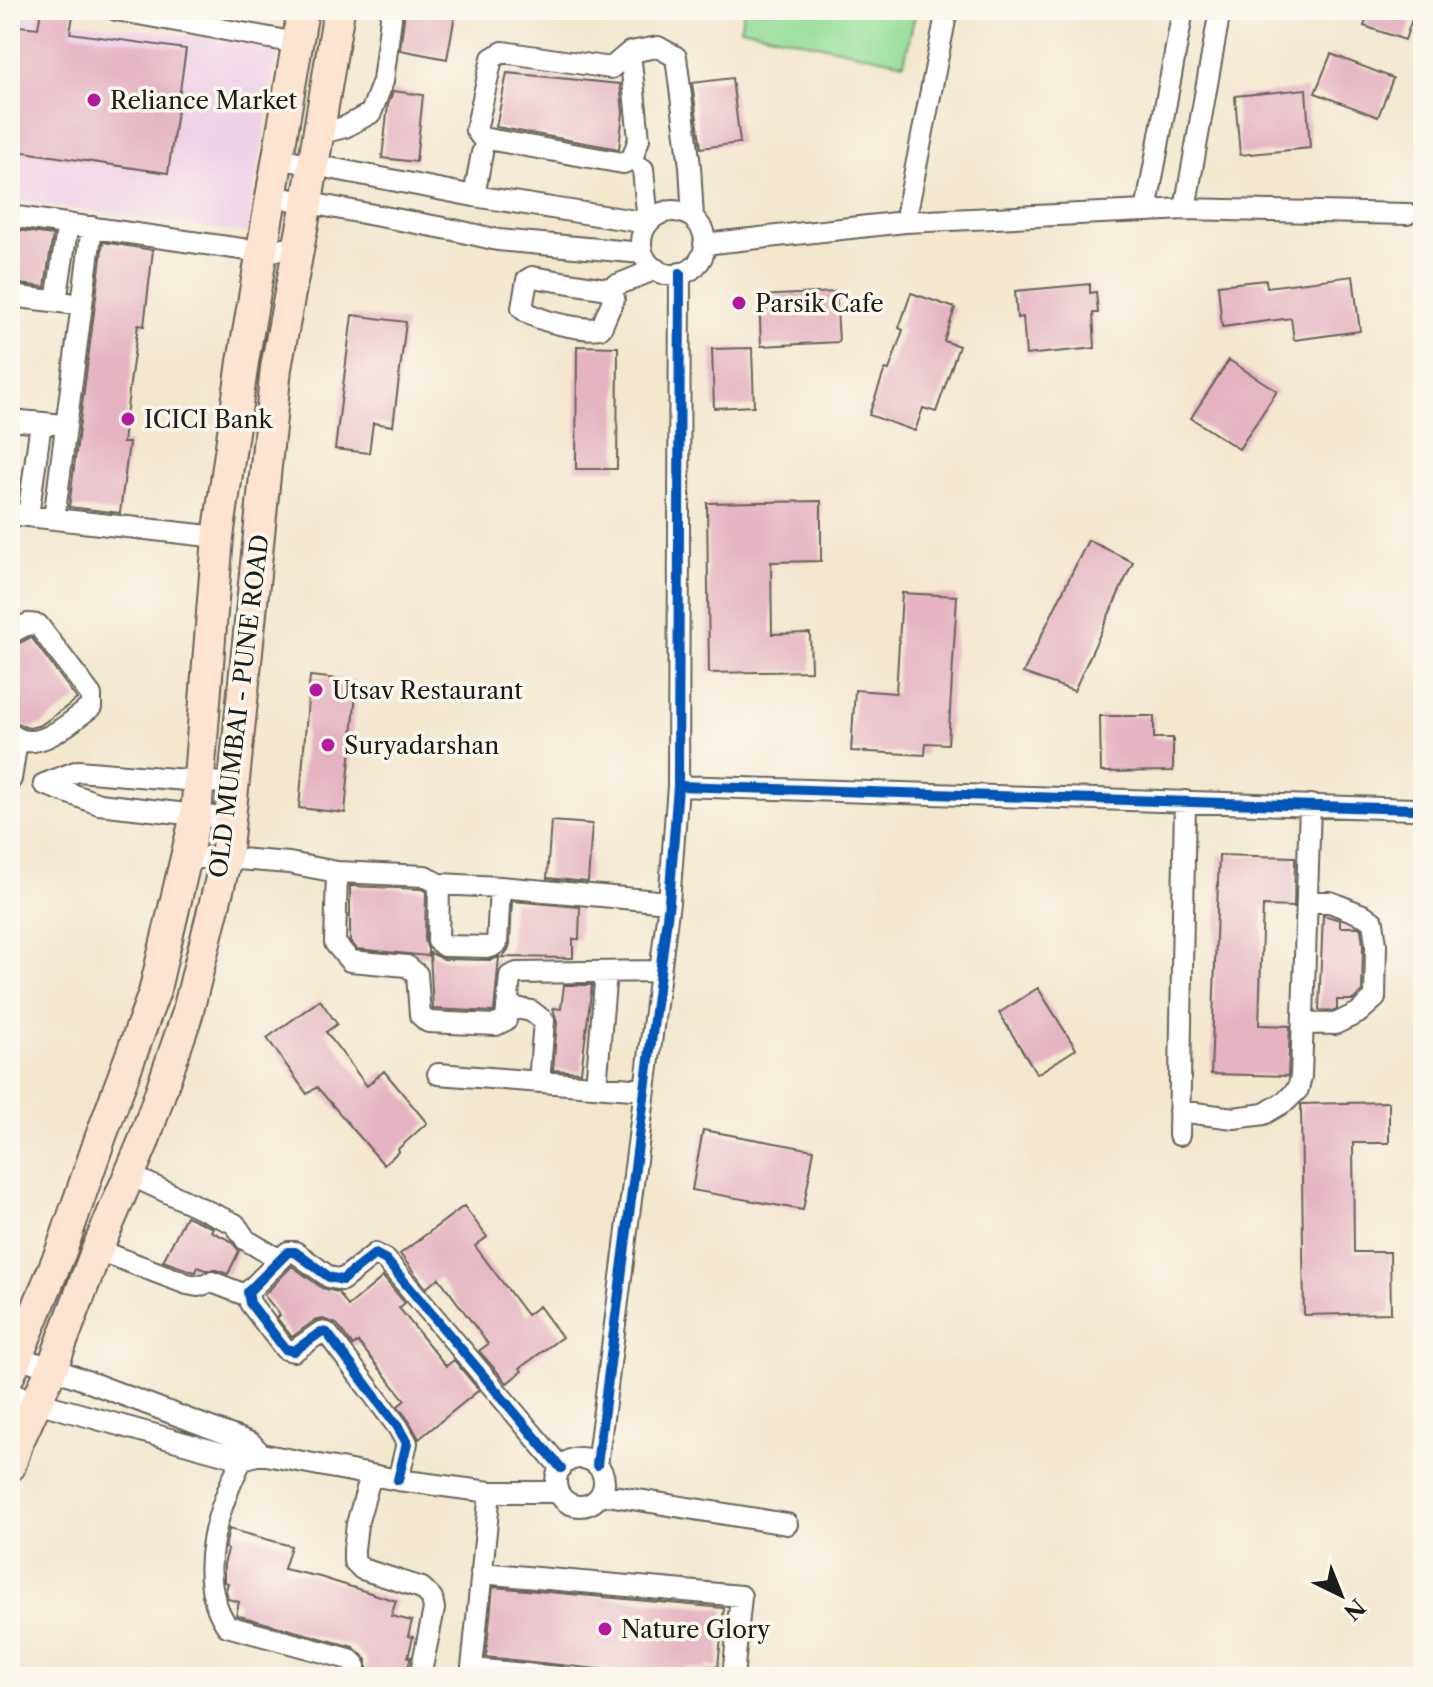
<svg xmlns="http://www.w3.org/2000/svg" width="1433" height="1687" font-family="'Libre Caslon Text',serif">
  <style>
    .built { fill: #eed0e8 }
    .green { fill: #95de9a; stroke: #587d5b; stroke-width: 2 }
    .building { fill: #e5b3c2 }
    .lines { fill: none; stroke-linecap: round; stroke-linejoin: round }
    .minor-casing { stroke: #67635a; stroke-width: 24 }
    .secondary-casing { stroke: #67635a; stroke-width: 34 }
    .minor { stroke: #fff; stroke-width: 20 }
    .secondary { stroke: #fde4d1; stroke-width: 30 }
    .cycleway-casing { stroke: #fbf7ec; stroke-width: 15 }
    .cycleway { stroke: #0057b8; stroke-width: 10 }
    .poi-dot { fill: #b5179e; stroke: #fbf7ec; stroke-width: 3 }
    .labels { text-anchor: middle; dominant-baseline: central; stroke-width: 7; stroke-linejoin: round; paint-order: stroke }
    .poi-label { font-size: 24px; fill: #1c1c1c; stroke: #fbf7ec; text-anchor: start }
    .street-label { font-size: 24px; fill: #1c1c1c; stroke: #fbf7ec }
  </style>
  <rect width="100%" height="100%" fill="#fbf7ec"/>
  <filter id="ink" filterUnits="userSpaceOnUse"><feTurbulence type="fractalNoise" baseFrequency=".0125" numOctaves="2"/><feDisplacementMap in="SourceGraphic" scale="16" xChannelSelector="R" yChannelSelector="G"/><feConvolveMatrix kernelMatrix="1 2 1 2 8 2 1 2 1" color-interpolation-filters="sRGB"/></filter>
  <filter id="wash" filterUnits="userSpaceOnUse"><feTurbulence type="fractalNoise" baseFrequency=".006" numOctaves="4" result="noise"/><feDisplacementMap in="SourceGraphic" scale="32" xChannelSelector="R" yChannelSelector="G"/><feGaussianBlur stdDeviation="1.8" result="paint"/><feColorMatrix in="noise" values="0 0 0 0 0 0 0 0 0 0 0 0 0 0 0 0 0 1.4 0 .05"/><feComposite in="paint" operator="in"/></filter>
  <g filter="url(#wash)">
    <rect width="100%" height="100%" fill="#f3e7ce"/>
    <!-- built -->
    <path class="built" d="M10,13l268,34 -31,186 -237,-33z"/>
    <!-- green -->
    <path class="green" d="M744,10h172l-12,53 -164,-35z"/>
    <g id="blocks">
      <!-- building -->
      <path class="building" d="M41,10h33l-4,23 116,16 -18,124 -158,-23v-125l28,3z
        M405,10h51l-9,49 -47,-9z
        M1369,10h46l-10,30 -41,-14z
        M1331,54l62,24 -15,39 -63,-24z
        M507,73l113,11 3,28 -4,37 -123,-22z
        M732,78l8,65 -39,5 -9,-65z
        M1306,89l4,59 -70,7 -5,-59z
        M393,91l30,4 -7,67 -34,-4 6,-53z
        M10,229l43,6 -8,52 -35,-4z
        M103,242l50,8 -9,76 -6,-1 -8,58 -7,60h6l-9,70 -51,-6z
        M1353,276l7,55 -66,9 -3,-22 -69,9 -4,-42 48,-5 1,7z
        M1090,284v9l6,-1 2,21h-5l2,35 -69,7 -3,-38 -6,1 -2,-27z
        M836,292l3,50 -78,4 -2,-50z
        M911,293l44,15 -11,33 15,5 -23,66 -13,-4 -8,23 -46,-16 16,-46 4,1 14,-40 -4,-2z
        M352,315l54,7 -13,104 -20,-3 -4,30 -34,-4z
        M577,346l41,1 -1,122h-41z
        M752,348l2,58 -40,2 -2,-59z
        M1229,360l48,31 -38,58 -48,-31z
        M821,501v60l-50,1 1,72 38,-1 1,38 -102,2 -2,-170z
        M1088,540l45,22 -59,129 -51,-18z
        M902,593l55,3 -9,148 -22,-1 -1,12 -74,-4 4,-61 41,3z
        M31,637l46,62 -36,26 -11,3 -5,-1 -15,-8v-71z
        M310,676l47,5 -12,132 -46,-5z
        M1100,716h54v22h19v33l-72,1z
        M551,821l41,3 -4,58 -41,-4z
        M1219,855l76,2 -1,50 -31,-1 -2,54 -2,65 31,1 -2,50 -77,-2z
        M350,886l71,3 5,2 -1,50 3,8v7l-71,-7 -7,-8z
        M512,901l68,6 -1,32h-6v19l-71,-1 6,-7 2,-6z
        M1323,915l17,5v7h19l2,2 2,16 -1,47 -9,8h-16v9l-5,2 -13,-1z
        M430,953l14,6 47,1 8,-3 -5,55 -61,-3z
        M564,985h28l-11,87 -28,-2 4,-48 -4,-14 8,1z
        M1038,988l38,61 -39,25 -38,-61z
        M320,1000l17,24 -11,8 41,54 17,-15 43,52 -29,26 1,2 -15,14 -67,-78 -10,7 -40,-56z
        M1389,1102v41h-36l1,109h36l1,61 -87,2 -3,-211z
        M703,1130l111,20 -11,60 -111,-20z
        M464,1206l23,31 -12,9 52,69 12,-9 23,31 -42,31 2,3 -15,12 -28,-32 9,-7 -49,-66 -13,10 -26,-34z
        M186,1216l27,12 -2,3 20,10 8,10 -11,23 -12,-4h-11l-7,-3 -2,5 -5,-1 -28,-10z
        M292,1266l30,22 16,4 10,14 35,-29 22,26 -6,5 47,58 8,-6 25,30 -60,49 -10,-18 -11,-15 7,-6 -47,-58 -5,4 -16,-22 -14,-5 -9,2 -22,16 -15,-19 3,-3 -16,-20z
        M229,1529l62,17 -7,23 36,8 76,24 -5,15 21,5 -4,15 5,1 -5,20h3l-6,20h-38v-17l-14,-13 -117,-32 3,-13 -11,-3 -2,-9 2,-7 -4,-1v-18l4,-14 -3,-2z
        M493,1587l231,21 -6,59 -11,-1v4l-21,-3 -1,6 -22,-2v5l-177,-19z"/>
    </g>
  </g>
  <g filter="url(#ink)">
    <use href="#blocks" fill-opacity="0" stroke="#67635a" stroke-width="2"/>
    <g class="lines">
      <defs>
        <path id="minor" d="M116,10l181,33
          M630,52l9,87 -7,20 -9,4 -141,-25 -6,-8 16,-72 11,-6 108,16 19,-16 28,-5 18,10 14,109 3,52
          M318,134l27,-7 26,-14 12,-32 9,-71
          M278,158l196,38 174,27 -5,-54
          M272,196l182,34 44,10 144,13
          M474,196l8,-43
          M1185,209l35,-199
          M1146,211l37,-201
          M641 243a32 32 0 1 1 64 0a32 32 0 1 1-64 0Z
          M10,216l252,36 37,-5
          M905,222l42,-212
          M704,244l201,-22 241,-11 39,-2 222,5
          M607,289l7,9 -13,30c-17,3 -68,-7 -79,-20l5,-28 5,-3 75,12 49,-20
          M10,296l59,7
          M56,301l12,-77
          M10,420l44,4
          M10,514l208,23
          M28,516l13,-93
          M54,519l38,-292
          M10,633l18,-9 10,1 53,70v12c-21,15 -56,50 -81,26
          M11,779l6,-39
          M678,786l736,23
          M231,819l-132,-15 -55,-20 34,-13 156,13
          M186,858h40l63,5 48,9 88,4 14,8 61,3 169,15
          M337,872l-2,71 15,18 57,5 10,8 3,41 8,7 68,3 10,-5 4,-44 7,-3 143,-2
          M439,884l-1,57 6,5 47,1 6,-4 3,-56
          M507,1006l24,5 13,10 -5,61
          M1303,1023l32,1 23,-11 17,-15 1,-54 -3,-22 -8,-6 -35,-14h-23
          M438,1074l207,16
          M596,1086l10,-114
          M1179,1111l55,7 30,-4 22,-13 12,-12 3,-13 9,-271
          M1179,1135l6,-334
          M130,1175l105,49 11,16 34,20
          M98,1250l89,34 11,2 14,-4 36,14
          M16,1357l36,11 199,75 10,11
          M10,1392l26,10 206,57 19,-5 137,26 92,12h68
          M556 1482a24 24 0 1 1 48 0a24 24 0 1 1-48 0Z
          M242,1459c-24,49 -49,117 -15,167l122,33 6,6 -1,12
          M597,1465l72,-563 9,-116 2,-513
          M371,1475l-14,49 -3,25v12l8,8 60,19 10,10 2,11 -14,68
          M398,1480l9,-37 -9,-16 -71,-94 -6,-1 -27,19 -9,-2 -35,-46 -2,-11 40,-40h7l34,25 13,3 33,-26 11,6 175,208
          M601,1494l186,30
          M481,1573l260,23 -8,81
          M472,1669l86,8
          M471,1677l19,-185"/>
        <path id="secondary" d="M10,1374l51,-123 39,-112 54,-146 42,-178 22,-278 25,-175 60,-352
          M10,1466l8,-24 34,-74 42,-111 49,-114 44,-128 39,-157 50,-490 31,-166 32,-192"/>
      </defs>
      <!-- minor casing -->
      <use href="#minor" class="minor-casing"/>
      <!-- secondary casing -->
      <use href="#secondary" class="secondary-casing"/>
      <!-- minor -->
      <use href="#minor" class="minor"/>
      <!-- secondary -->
      <use href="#secondary" class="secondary"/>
      <defs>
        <path id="cycleway" d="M678,786l736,23
          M597,1465l72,-563 9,-116 2,-513
          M398,1480l9,-37 -9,-16 -71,-94 -6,-1 -27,19 -9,-2 -35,-46 -2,-11 40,-40h7l34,25 13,3 33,-26 11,6 175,208"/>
      </defs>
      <!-- cycleway casing -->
      <use href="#cycleway" class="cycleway-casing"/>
      <!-- cycleway -->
      <use href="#cycleway" class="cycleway"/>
    </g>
  </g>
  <!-- markers -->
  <g class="poi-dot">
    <circle cx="94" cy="100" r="8"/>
    <circle cx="739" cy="303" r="8"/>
    <circle cx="128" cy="419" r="8"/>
    <circle cx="316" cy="690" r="8"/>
    <circle cx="328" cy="745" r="8"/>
    <circle cx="605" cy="1629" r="8"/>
  </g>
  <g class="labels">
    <!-- poi labels -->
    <g class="poi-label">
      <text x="110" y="100">Reliance Market</text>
      <text x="755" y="303">Parsik Cafe</text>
      <text x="144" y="419">ICICI Bank</text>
      <text x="332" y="690">Utsav Restaurant</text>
      <text x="344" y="745">Suryadarshan</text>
      <text x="621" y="1629">Nature Glory</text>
    </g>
    <!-- street labels -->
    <g class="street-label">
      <text transform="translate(239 706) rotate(-83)">OLD MUMBAI - PUNE ROAD</text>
    </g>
  </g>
  <!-- margin -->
  <rect width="1433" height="1687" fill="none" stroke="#fbf7ec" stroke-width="40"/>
  <!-- north arrow -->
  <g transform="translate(1341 1595) rotate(137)" stroke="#fbf7ec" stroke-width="6" paint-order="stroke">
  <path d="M0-6L14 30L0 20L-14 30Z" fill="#1c1c1c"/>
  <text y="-12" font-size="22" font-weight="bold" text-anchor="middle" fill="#1c1c1c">N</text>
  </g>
</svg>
